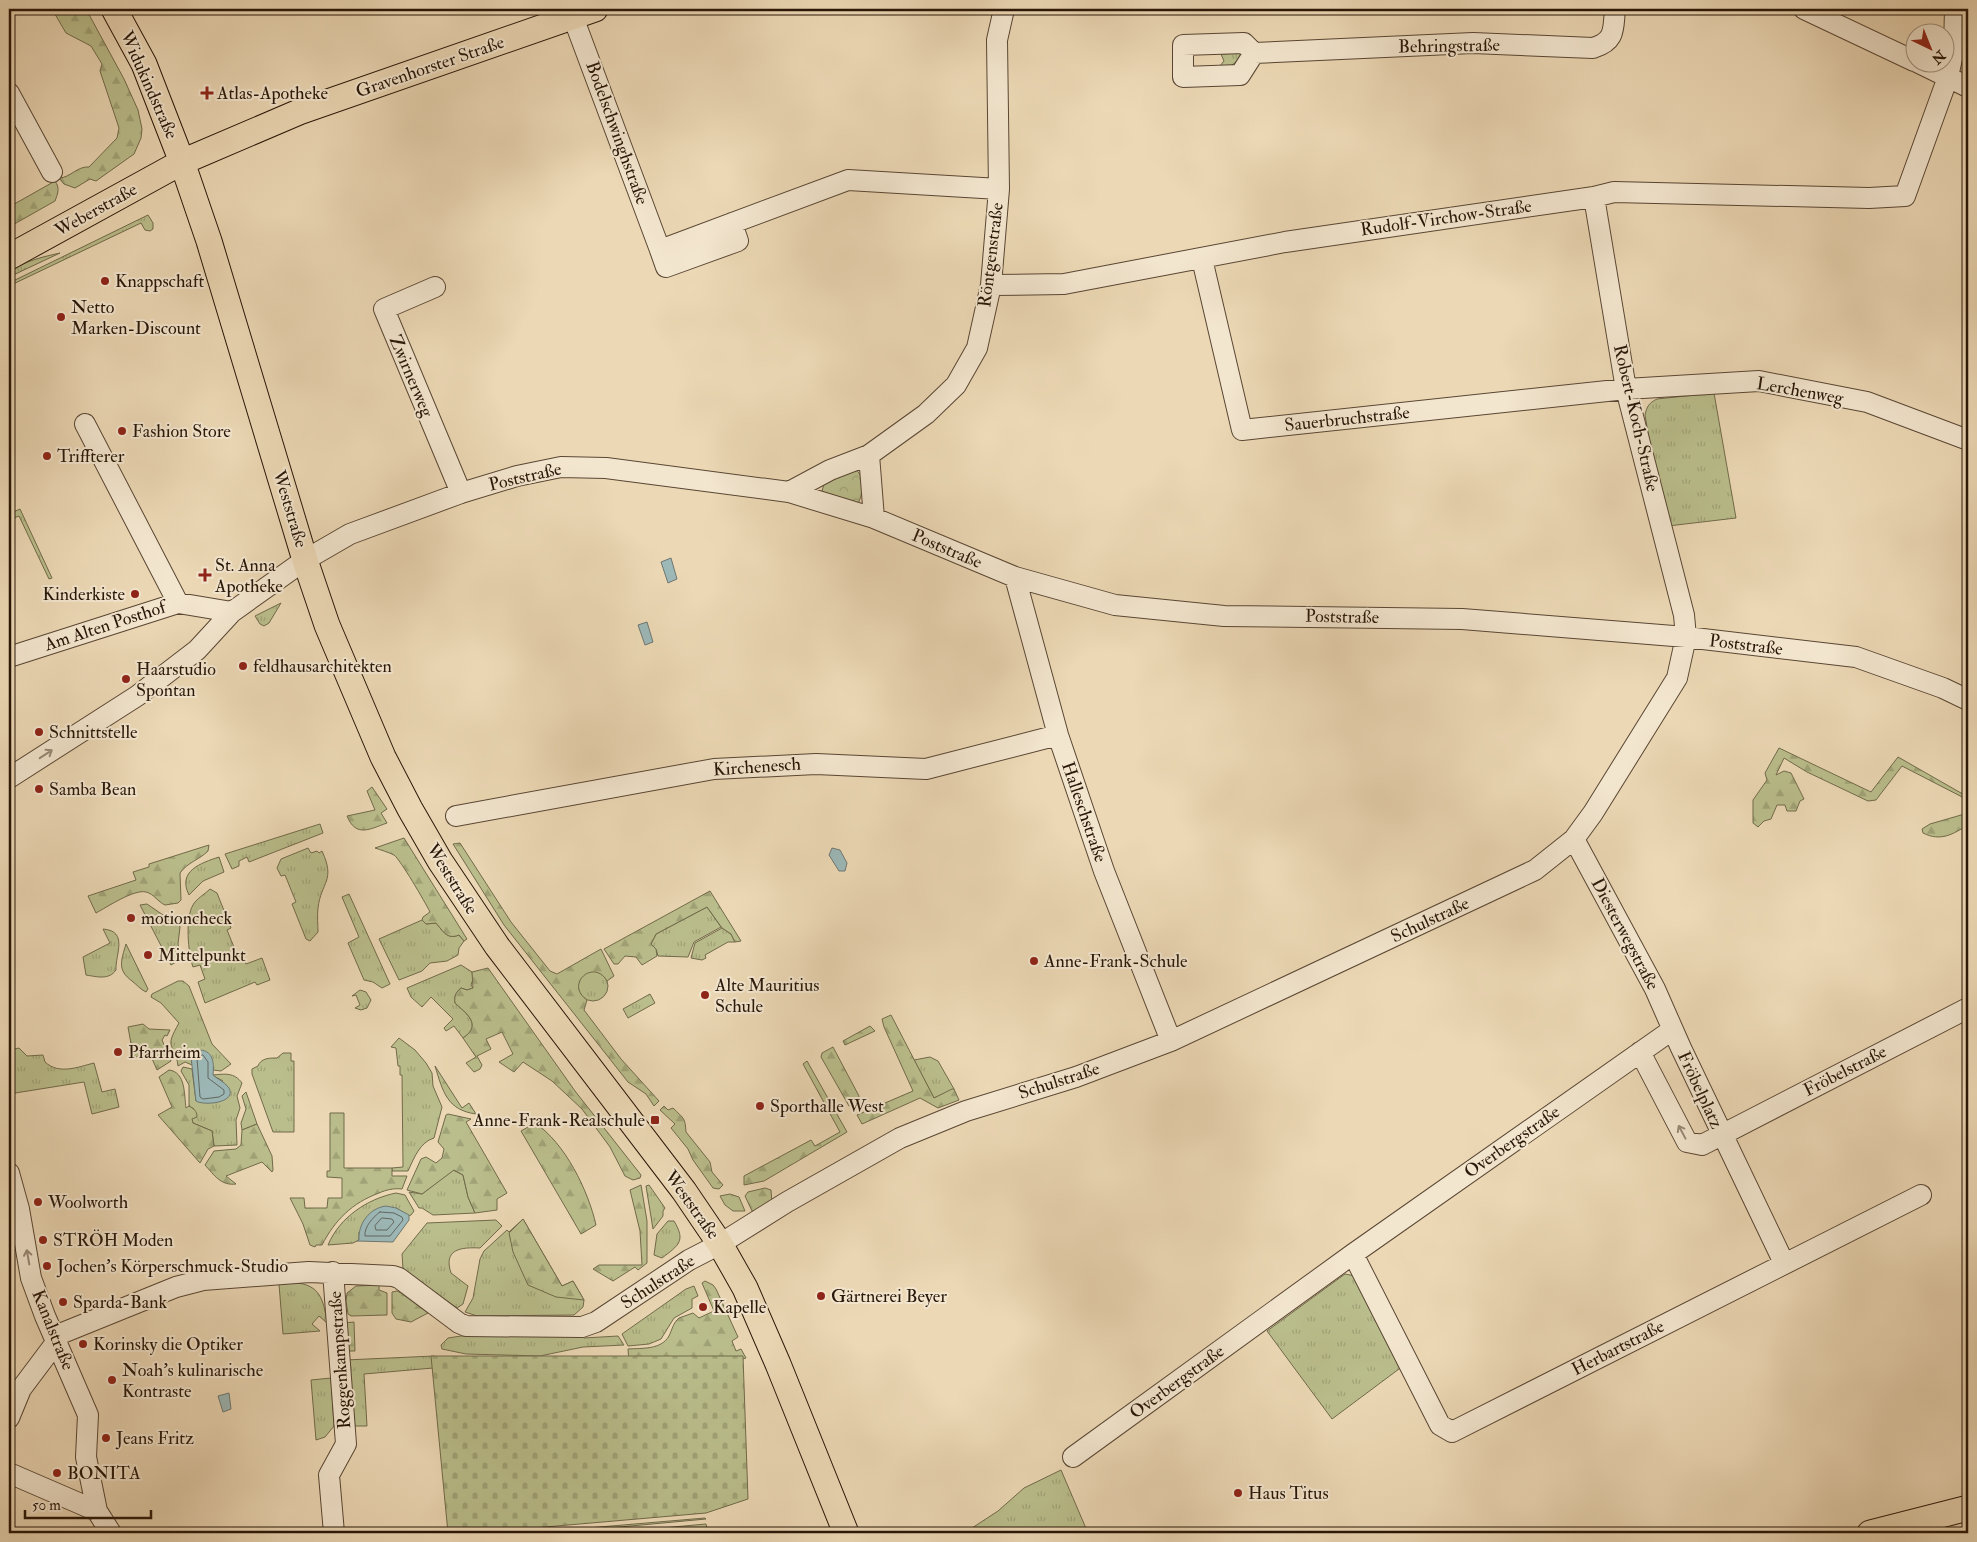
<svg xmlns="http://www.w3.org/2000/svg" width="1977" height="1542" font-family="'IM FELL Double Pica',serif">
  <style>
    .grass { fill: url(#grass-tufts); stroke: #716a4a }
    .forest { fill: url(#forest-firs); stroke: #716a4a }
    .cemetery { fill: url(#cemetery-stones); stroke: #716a4a }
    .park { fill: url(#park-crowns); stroke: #716a4a }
    .water { fill: #9cb8b7; stroke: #6e7771 }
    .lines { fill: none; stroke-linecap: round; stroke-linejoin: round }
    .shore { stroke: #626760; stroke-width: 1 }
    .minor-casing { stroke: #594633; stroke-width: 22 }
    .major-casing { stroke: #281608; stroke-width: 27 }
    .minor { stroke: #f3e6cf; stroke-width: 20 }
    .major { stroke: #ecd8b5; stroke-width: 25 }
    .oneway { stroke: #988875 }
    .poi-dot { fill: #8f2418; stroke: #f3e6cf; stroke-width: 2 }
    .labels { text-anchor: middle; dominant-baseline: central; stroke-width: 4; stroke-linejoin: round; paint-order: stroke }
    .street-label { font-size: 18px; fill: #281608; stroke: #f3e6cf }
    .poi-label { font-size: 18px; fill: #281608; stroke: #f3e6cf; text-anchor: start }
  </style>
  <defs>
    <pattern id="grass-tufts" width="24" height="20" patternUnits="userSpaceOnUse" patternTransform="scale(1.25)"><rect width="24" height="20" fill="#babe8c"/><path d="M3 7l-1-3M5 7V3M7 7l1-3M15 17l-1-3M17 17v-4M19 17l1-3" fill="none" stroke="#a0a377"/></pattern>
    <pattern id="forest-firs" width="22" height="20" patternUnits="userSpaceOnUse" patternTransform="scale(1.25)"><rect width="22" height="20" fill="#babe8c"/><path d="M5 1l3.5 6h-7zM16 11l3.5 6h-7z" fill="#a0a377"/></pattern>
    <pattern id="cemetery-stones" width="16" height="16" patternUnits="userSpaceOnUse" patternTransform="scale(1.25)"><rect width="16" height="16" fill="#babe8c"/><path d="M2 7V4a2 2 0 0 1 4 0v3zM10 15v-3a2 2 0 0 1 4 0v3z" fill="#a0a377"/></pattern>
    <pattern id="park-crowns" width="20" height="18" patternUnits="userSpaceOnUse" patternTransform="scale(1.25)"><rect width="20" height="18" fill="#babe8c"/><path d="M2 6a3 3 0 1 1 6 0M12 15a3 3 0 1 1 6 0" fill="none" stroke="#a0a377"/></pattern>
  </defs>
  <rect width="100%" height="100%" fill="#ecd8b5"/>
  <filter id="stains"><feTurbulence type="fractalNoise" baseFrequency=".004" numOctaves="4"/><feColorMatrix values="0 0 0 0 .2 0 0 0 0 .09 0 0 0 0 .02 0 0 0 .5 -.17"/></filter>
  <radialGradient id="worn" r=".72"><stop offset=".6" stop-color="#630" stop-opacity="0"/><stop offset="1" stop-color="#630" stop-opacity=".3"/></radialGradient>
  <!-- grass -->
  <path class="grass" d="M1241,53l-2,7 -13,9 -7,-2 5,-6 -3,-7z
    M148,215l5,8v6l-3,2 -5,-1 -4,-7 -132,63v-3z
    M60,253l-51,24c3,-14 38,-21 51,-24z
    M1714,393l22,125 -68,8 -7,-18 -16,-93c2,-9 4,-12 12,-16z
    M20,509l32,69 -3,1 -30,-63 -10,4v-6z
    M281,603l-12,20 -5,3 -4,-2 -5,-8z
    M320,824l3,9 -74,29 -2,-5 -8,4v5l-7,3 -7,-15z
    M308,848l3,5 6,-2 2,2 3,-2c14,30 -1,31 -4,57 -1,8 0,17 0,24l-8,9 -4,-2 -14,-35 4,-2 -11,-27 -4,1 -4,-8 4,-9z
    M219,857l5,15 -21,9 -14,14c-12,-24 12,-32 30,-38z
    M210,889l7,4 14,35 -4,2 11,27 4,-1 4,8 16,-6 8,22 -13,5 -2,-3 -50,21 -7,-21 7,-3 -5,-14 -7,2c-5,-14 -8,-49 0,-62 3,-6 12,-11 17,-16z
    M349,894l41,90 -8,4 -9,-6 -9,-2 -16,-37 11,-6 -17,-40z
    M147,904l16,11 14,4 3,8 -2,17 3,15 -10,6 -31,-60z
    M707,907l14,20 -27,15 -6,15 -30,-1 -2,-7 -5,-5 5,-10z
    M422,920l4,4 10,-1c7,8 11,17 23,12l5,6 -5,7 -1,7 -11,6 -17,2 -8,8 -23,9 -20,-41z
    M722,928l9,6 4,8h-7l-23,13 1,3 -4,2 -11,-2 4,-15z
    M103,929c26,2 12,26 13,41 -7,10 -18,7 -30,5l-3,-18 27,-14z
    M126,944l22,45 -2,3c-6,-3 -9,-7 -14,-11 -15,-11 -11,-20 -6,-37z
    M461,965l11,7 1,7 -2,6 2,3 -6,2 -6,-2c-5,4 -7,8 -6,15 11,10 28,22 8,35l-9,-12 -8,5 -2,-3 9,-9 -22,-22 -9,10 -11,-10 -4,-9z
    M578 986a15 15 0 1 1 30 0a15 15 0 1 1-30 0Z
    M178,981h5l6,5 23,58 19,20 -10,7 -8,-1 1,-3 -21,-6 -1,4 -7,-3 -7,4c-3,-25 -15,-15 1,-43l-18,-20 -10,-6 1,-3z
    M360,990l6,2 5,8 -4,8 -6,2 -6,-2 5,-3 -4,-10 -4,1z
    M650,994l5,9 -27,15 -5,-9z
    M399,1038l16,12 11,13 6,10 1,13 9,21 -8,31c-14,4 -20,20 -26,33h-16v-3l11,-1 -1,-92h-2v-9h-2l-2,-18 -5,-1z
    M19,1048l8,8 16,-1 2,7c14,13 33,5 49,1l8,29 13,-3 4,18 -27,7 -8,-32 -75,12v-44z
    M283,1053h8v8h3v71h-21l-21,-58v-5l6,-3c3,-8 11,-8 19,-8z
    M930,1057l8,4 16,28 -20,9 -20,-38z
    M183,1067l9,2 4,32 27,-20 -11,-6c13,-1 22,-3 30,8l-5,13 3,12 -4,12 1,25 -23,1 -2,-15 -19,-8 -2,-4 3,-10 -5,-3v-21l-8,-14z
    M246,1092l11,32 -15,6 -1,-7 5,-14 -4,-13z
    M453,1170l10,5 5,22 7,16 -42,2 -11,-7h-3l-10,-16 13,2z
    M649,1185l16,23 -2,3v5l-10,13 -7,-43z
    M396,1193l9,2 9,16 -3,4 -3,1 -12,-8 -37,24v8l-6,3 -25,2c12,-28 39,-46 68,-52z
    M523,1219l39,67 11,-5 11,19 -1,7 -9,8 -97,1 -12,-4 8,-14 7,-39 4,-8 23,-21 2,2z
    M496,1220l6,6 -22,22c-19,-1 -37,1 -29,25l17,13 -5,18 -6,4 -54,-39 -1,-15 25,-31z
    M668,1221h6c12,20 5,24 -12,37l-8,-3 3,-21z
    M1345,1274l10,2 48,90 -71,53 -65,-88z
    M295,1283c25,1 29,18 32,40l-8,-7 -7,8 8,7 -37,3 -4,-50z
    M694,1286l4,10 -6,3v9l-18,10 -13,21 -12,5 -21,2 -6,-12 64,-45z
    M581,1335l3,3 34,-2 6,9 -41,2 -43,9 -74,-2 -24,-5 -1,-4 7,-7 13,-2z
    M434,1356l2,28 -3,-16 -69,6 3,52h-12l-10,-66z
    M331,1378l3,48 -9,11 -9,3 -5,-60z
    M1061,1470l27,63h-121l5,-5 26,-17 26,-23z
    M705,1518l1,1 -129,12 -1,-2z
    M706,1524l1,4 -24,5h-39l7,-4z"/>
  <!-- forest -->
  <path class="forest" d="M52,9h34l38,70 14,31 4,19 -1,9 -7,16 -38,27 -6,-2 -15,9 -11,-4 -5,-6c11,0 18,-12 30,-11l28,-29 2,-10 -19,-57 2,-7 -11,-18 -25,-13z
    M55,181c5,7 3,12 0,20l-46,26v-20z
    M1779,748l92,44 27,-35 70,40v3l-66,-34 -26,34 -8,1 -61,-29 -23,-14 -8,17 8,-4 7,2 13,26 -4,2 -4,10h-9l-2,-6h-8l-6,14 -7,2 -6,6 -5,-4v-23l14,-20 -2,-7z
    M372,787l15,22 -6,4 6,10c-17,6 -31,15 -40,-7l28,-6 -8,-19z
    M1968,813v12c-15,9 -27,17 -45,8l-1,-4 8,-5z
    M404,838l63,101 -3,2 -5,-6c-12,5 -16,-4 -23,-12l-10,1 -4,-4 1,-3 7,-5c-5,-10 -30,-53 -36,-57 -6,-3 -13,-5 -19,-7z
    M460,843l51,79 39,49 7,3 44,-25 13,27 -7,5c-13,-23 -43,3 -20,19l-3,10 37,49 38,42 -5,5 -8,-12 -18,-12 -124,-157 -51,-81z
    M209,845l-1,6c-9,9 -20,11 -28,22l1,27 -3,3 -13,2c-7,-3 -11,-11 -19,-13 -12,-3 -39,15 -50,21l-8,-17 48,-16 -3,-8 16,-5v-3z
    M710,891l31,50 -6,1 -4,-8 -9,-6 -15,-21 -51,27 -5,10 5,5 1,7 -15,9 -6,-8 -11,-1 -7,8h-4l-10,-15z
    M488,968l87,123 66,84 -1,3 -7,2 -8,-4 -15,-29 -28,-38 -30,-28 -29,-19 -9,10 -15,-10 14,-8 -11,-22 -16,7 5,10 -14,7 5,9 -2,4 -6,3 -8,-9 10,-6 -13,-19c20,-13 3,-25 -8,-35 -1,-7 1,-11 6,-15l6,2 6,-2 -1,-16z
    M891,1015l43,83 18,-9h2l5,11 -21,8 -18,-10 -58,26 -5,-9 56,-24 -29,-64 -2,-8z
    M143,1024l6,5 21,1 -3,6 -2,-1 -3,5 9,21 -14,9 -7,-16 -14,3 -3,-2 -5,-28z
    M870,1026l5,5 -30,14 -2,-4z
    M833,1047l26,49 -1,5 -5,5h-4l-28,-49 1,-4z
    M807,1061l40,71 -83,49 -20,4v-9l67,-36 4,6 25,-14 -37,-68z
    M435,1066l27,42 7,-5 7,11c-29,-4 -33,-22 -41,-48z
    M169,1070c17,2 15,25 17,38l3,-2c5,3 8,5 8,11l-5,2 1,4 19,8 2,15 -6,3 -8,14 -42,-48 14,-8 -13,-30z
    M664,1106l4,4 5,-2c11,11 12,9 13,24l24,30 2,10 11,13 -4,4 -6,-1 -20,-28 -5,-11 -17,-21 4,-4 -15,-14z
    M330,1113h14v55h48v8h15l-5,13c-9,-1 -16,1 -23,4 -27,10 -44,27 -57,52h-6l-1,2 -5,-2 -7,-21 -13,-26h14l1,10h22l1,-10h14v-20l-15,-1v-6h3z
    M448,1114l23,5 -5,3 41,71 -10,6v11l-22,3 -7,-16 -5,-22 -9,-5 -32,24 -15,-4 14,-31 5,-2 10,6 6,-5 2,-9 -6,-7 8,-27z
    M535,1123c30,20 53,67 61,102l-15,9 -60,-103z
    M257,1124l15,32 1,14 -1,2 -10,-10 -36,14 10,8c-15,2 -22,-9 -31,-19l9,-14 22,-2 5,-4 1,-15z
    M641,1185l6,36v42l-9,7 -3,-3 -22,14 -20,-12 6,-4h43l-2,-34 -10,-41z
    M765,1188l6,2 1,13 -12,7 -8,1 -7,-15 3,-4z
    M730,1194l9,3 6,14h-12l-8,-6 -5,-9z
    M523,1219l39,67 11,-5 11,19 -28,-3 -28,-12 -15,-33 -4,-19z
    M705,1281l8,4 3,4 22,48 -6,4 4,10 5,-2 5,9 -7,2 -110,4 -1,-15c14,-1 33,1 41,-13 3,-6 4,-13 10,-18l14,-5 6,5 15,-7 -12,-28z
    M379,1285v5l8,3v22l-36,1 -3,-2 -2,-13 1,-8 9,-7z
    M397,1291l4,2 27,20 -17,9 -15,-3 -4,-6v-21z
    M354,1322l1,29h-10l-1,-28z"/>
  <!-- cemetery -->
  <path class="cemetery" d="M431,1356h312l5,143 -42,14 -230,20h-28z"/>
  <!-- park -->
  <path class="park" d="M856,470c9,6 7,27 1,35l-36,-11 4,-13z"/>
  <!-- water -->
  <path class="water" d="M671,558l6,21 -9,4 -7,-21z
    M647,622l6,20 -8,3 -7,-20z
    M832,848l8,2 7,13 -2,8h-6l-10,-16z
    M200,1050c14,1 14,14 13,25 4,4 12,7 16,13 8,15 -25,18 -33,13l-5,-44 3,-5z
    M386,1206l10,2 13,7v5l-16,22 -36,-1 2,-1c-1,-17 11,-32 27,-34z
    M229,1393l2,16 -8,3 -5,-16z"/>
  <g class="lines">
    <!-- shore -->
    <path class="shore" d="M203,1055l5,7v16l16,12v4l-5,3 -16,2 -3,-2 -3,-39z
      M380,1212l14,1 8,4 1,3 -13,16h-25c-1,-9 8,-19 15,-24z
      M382,1218l10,1 2,3 -7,8h-11l-1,-4z"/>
    <defs>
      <path id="minor" d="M570,9l90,241 188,-70 151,9
        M1804,9l110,52
        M1254,53l-14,22 -57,2v-32l61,-2 10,10 219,-10 120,5c23,-7 20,-19 22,-39
        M1917,62l51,25
        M9,93l43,79
        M660,250l6,17 72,-26 -6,-18
        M1202,259l40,171 384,-41 133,-8 108,21 101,38
        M991,285l73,-1 221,-42 309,-45 20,-5 255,6 36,-2 43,-119 6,-28 1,-40
        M435,287l-51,22 77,184
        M85,424l93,179
        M869,455l5,63
        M789,492l41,-22 39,-15 57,-41 30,-29 21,-37 14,-63 8,-96 -2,-149 7,-31
        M1015,577l43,158 46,136 67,170
        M9,657l169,-54 54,9
        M9,778l128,-82 60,-46 35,-38 73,-52 45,-26 111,-41 56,-17 44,-9 45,1 183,24 85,26 141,59 100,28 109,11 238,3 224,18 170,20 87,31 25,12
        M456,816l258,-47 102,-5 110,5 132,-34
        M1574,839l81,150 26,59 103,215
        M1640,1052l47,90 15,3 266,-137
        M9,1173l10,36 12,69 14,38 43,99 -2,42 11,54 14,22
        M1353,1254l87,171 12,7 469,-237
        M333,1272l13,172 -17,31 5,58
        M55,1336l121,-49 27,-7 106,-8 84,4 6,2 60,45 7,3 116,1 14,-5 93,-62 31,-16 67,-42 113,-64 66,-27 110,-34 95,-36 364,-171 39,-31 19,-26 84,-135 9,-41 -2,-22 -58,-226 -32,-192
        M9,1418l12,-29 36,-48
        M1073,1457l280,-203 319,-224
        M9,1473l88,38"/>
      <path id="major" d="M114,9l30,55 38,98 27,79 96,319 22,65 56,132 27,52 30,52 57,85 187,245 36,53 25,44 33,76 68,169
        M9,257l173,-95 117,-50 296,-103
        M1870,1533l98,-25"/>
    </defs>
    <!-- minor casing -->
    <use href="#minor" class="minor-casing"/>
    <!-- major casing -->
    <use href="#major" class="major-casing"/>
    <!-- minor -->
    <use href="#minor" class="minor"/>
    <!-- major -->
    <use href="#major" class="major"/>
  </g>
  <!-- one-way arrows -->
  <defs><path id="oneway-shaft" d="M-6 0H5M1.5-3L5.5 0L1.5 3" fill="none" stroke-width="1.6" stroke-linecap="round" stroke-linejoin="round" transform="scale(1.25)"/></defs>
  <g class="oneway">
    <use href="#oneway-shaft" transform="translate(46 754) rotate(-33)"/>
    <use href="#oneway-shaft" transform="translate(1682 1132) rotate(-118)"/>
    <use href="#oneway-shaft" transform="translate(28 1257) rotate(-100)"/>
  </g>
  <!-- markers -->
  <g class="poi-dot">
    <path d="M204.5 85.5h5v5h5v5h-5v5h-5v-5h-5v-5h5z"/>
    <circle cx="105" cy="281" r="5"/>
    <circle cx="61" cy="317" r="5"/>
    <circle cx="122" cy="431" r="5"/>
    <circle cx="47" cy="456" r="5"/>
    <path d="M202.5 567.5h5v5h5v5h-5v5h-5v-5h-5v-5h5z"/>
    <circle cx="135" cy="594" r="5"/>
    <circle cx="243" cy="666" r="5"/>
    <circle cx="126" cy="679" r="5"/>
    <circle cx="39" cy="732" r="5"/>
    <circle cx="39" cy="789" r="5"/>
    <circle cx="131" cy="918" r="5"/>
    <circle cx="148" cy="955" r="5"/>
    <circle cx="1034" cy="961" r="5"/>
    <circle cx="705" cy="995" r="5"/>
    <circle cx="118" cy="1052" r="5"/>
    <circle cx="760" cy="1106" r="5"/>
    <rect x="650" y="1115" width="10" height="10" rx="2.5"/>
    <circle cx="38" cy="1202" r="5"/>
    <circle cx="43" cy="1240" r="5"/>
    <circle cx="47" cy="1266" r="5"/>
    <circle cx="821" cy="1296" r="5"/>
    <circle cx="63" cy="1302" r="5"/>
    <circle cx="703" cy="1307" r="5"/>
    <circle cx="83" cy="1344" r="5"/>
    <circle cx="112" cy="1380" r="5"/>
    <circle cx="106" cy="1438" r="5"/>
    <circle cx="57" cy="1473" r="5"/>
    <circle cx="1238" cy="1493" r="5"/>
  </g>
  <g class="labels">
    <!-- street labels -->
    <g class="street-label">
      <text transform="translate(1449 46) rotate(-1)">Behringstraße</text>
      <text transform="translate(430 67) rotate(-19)">Gravenhorster Straße</text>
      <text transform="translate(149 85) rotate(66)">Widukindstraße</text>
      <text transform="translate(617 133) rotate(70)">Bodelschwinghstraße</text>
      <text transform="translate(96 210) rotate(-29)">Weberstraße</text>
      <text transform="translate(1446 218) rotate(-8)">Rudolf-Virchow-Straße</text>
      <text transform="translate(991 255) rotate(-83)">Röntgenstraße</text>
      <text transform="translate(411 376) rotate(67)">Zwirnerweg</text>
      <text transform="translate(1800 391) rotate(10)">Lerchenweg</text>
      <text transform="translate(1636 418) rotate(77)">Robert-Koch-Straße</text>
      <text transform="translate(1347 419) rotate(-6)">Sauerbruchstraße</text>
      <text transform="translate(525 477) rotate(-13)">Poststraße</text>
      <text transform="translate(290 509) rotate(73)">Weststraße</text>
      <text transform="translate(947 549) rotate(23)">Poststraße</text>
      <text transform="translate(1342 617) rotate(1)">Poststraße</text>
      <text transform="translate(105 626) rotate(-18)">Am Alten Posthof</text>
      <text transform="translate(1746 645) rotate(7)">Poststraße</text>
      <text transform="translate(757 767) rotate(-4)">Kirchenesch</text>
      <text transform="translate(1084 812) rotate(71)">Halleschstraße</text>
      <text transform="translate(452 879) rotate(58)">Weststraße</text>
      <text transform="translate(1430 920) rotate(-25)">Schulstraße</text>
      <text transform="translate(1625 934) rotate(62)">Diesterwegstraße</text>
      <text transform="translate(1845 1071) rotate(-27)">Fröbelstraße</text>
      <text transform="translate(1059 1081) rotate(-18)">Schulstraße</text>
      <text transform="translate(1700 1090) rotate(65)">Fröbelplatz</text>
      <text transform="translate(1512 1142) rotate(-35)">Overbergstraße</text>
      <text transform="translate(692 1205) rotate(54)">Weststraße</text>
      <text transform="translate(658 1282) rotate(-33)">Schulstraße</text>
      <text transform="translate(53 1330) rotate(68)">Kanalstraße</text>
      <text transform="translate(1618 1348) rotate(-27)">Herbartstraße</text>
      <text transform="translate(340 1360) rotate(-94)">Roggenkampstraße</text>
      <text transform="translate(1177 1382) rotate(-36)">Overbergstraße</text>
    </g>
    <!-- poi labels -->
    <g class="poi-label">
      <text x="217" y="93">Atlas-Apotheke</text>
      <text x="115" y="281">Knappschaft</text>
      <text x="71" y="307">Netto<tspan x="71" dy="21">Marken-Discount</tspan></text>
      <text x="132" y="431">Fashion Store</text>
      <text x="57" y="456">Triffterer</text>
      <text x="215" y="565">St. Anna<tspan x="215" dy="21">Apotheke</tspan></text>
      <text x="125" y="594" text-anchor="end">Kinderkiste</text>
      <text x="253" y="666">feldhausarchitekten</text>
      <text x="136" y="669">Haarstudio<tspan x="136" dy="21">Spontan</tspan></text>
      <text x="49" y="732">Schnittstelle</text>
      <text x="49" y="789">Samba Bean</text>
      <text x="141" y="918">motioncheck</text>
      <text x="158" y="955">Mittelpunkt</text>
      <text x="1044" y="961">Anne-Frank-Schule</text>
      <text x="715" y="985">Alte Mauritius<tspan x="715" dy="21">Schule</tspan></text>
      <text x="128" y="1052">Pfarrheim</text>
      <text x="770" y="1106">Sporthalle West</text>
      <text x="645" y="1120" text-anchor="end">Anne-Frank-Realschule</text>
      <text x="48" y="1202">Woolworth</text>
      <text x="53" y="1240">STRÖH Moden</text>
      <text x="57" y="1266">Jochen's Körperschmuck-Studio</text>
      <text x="831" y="1296">Gärtnerei Beyer</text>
      <text x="73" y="1302">Sparda-Bank</text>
      <text x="713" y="1307">Kapelle</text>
      <text x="93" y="1344">Korinsky die Optiker</text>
      <text x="122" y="1370">Noah's kulinarische<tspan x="122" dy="21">Kontraste</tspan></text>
      <text x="116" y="1438">Jeans Fritz</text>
      <text x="67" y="1473">BONITA</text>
      <text x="1248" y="1493">Haus Titus</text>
    </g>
  </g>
  <!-- margin -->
  <rect width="1977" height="1542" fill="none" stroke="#ecd8b5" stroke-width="30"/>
  <rect x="10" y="10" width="1957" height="1522" fill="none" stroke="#281608" stroke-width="2.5"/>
  <rect x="15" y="15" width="1947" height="1512" fill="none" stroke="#281608"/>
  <!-- north arrow -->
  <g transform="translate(1930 48) rotate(137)"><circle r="24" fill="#f3e6cf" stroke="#a2937f"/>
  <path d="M0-4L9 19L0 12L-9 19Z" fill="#8f2418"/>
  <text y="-8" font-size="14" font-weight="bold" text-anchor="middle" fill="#281608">N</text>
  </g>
  <!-- scale -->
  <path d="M25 1510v8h126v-8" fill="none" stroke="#281608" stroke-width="2.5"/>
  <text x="32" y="1510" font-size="15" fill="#281608" stroke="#f3e6cf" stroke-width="4" paint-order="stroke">50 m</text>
  <rect width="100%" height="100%" filter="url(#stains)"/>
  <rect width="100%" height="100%" fill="url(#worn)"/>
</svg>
